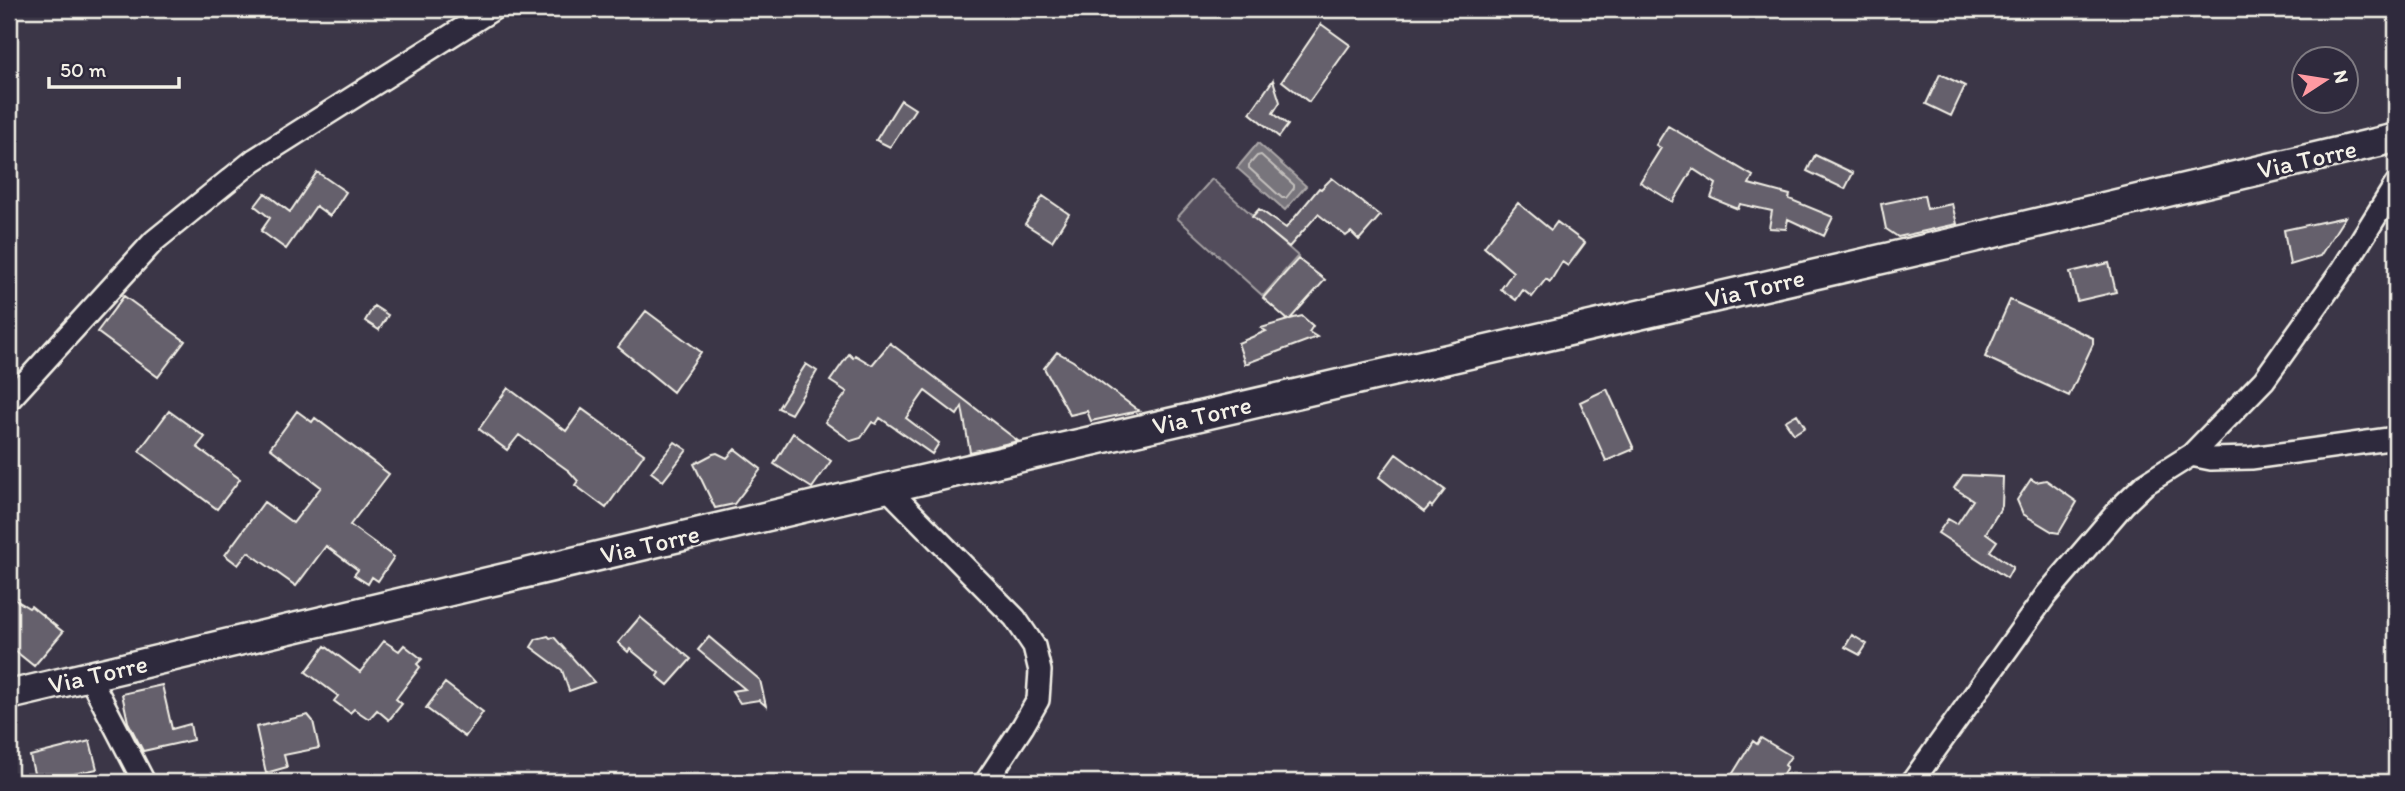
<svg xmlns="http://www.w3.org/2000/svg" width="2405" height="791" font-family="Itim,sans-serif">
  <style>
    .green { fill: #534e5c; stroke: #a4a0a2; stroke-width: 2 }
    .water { fill: #78747b; stroke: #aaa6a7; stroke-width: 2 }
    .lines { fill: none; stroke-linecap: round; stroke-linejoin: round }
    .shore { stroke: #c2bfbc; stroke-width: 2 }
    .building { fill: #65616c; stroke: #f4f1e8; stroke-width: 2 }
    .minor-casing { stroke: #f4f1e8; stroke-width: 26 }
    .major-casing { stroke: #f4f1e8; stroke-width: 33 }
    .minor { stroke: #2f2a3d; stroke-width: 21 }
    .major { stroke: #2f2a3d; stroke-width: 28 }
    .labels { text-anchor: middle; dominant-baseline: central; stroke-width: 5; stroke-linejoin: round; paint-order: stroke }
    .street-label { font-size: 26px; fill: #f4f1e8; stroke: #2f2a3d }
  </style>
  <rect width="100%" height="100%" fill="#3b3647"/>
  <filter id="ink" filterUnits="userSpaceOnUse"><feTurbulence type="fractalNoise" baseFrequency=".0143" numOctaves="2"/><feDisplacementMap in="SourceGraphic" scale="14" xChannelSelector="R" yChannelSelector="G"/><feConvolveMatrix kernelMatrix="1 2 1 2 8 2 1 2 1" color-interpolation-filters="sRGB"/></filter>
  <g filter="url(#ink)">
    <!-- green -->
    <path class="green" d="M1212,179l86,77 -35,40 -86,-78z"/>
    <!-- water -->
    <path class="water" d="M1258,143l48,43 -21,24 -48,-42z"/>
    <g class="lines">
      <!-- shore -->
      <path class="shore" d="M1261,155l33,30v3l-8,10h-4l-33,-30v-3l8,-9z"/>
    </g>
    <!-- building -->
    <path class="building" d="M1321,24l29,21 -41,57 -27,-21z
      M1940,74l25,12 -14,30 -25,-12z
      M1273,80l7,22 -7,11 15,12 -9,12 -29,-24z
      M901,100l14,9 -25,38 -14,-7z
      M1668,126l85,50 -4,8 41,11 -1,4 44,18 -9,19 -36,-17 -2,10 -17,-1 3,-17 -32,-7 -2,5 -27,-11 5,-14 -23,-15 -20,33 -33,-20 21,-34 -5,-3z
      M1815,155l38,18 -8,16 -38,-18z
      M317,172l29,20 -16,24 -14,-10 -30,43 -25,-18 9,-13 -15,-12 10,-13 25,19z
      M1332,178l48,38 -21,24 -8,-8 -5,4 -28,-22 -29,33 -37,-30 7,-8 27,19 33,-40 2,1z
      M1924,195l3,14 25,-5 5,20 -59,13 -12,-8 -5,-25z
      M1043,196l26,18 -17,27 -27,-17z
      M1518,203l33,27 6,-8 28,21 -17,23 -6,-4 -12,20 -4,-3 -14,18 -9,-7 -7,10 -15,-11 12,-17 -29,-25z
      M2345,217l-25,39 -30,9 -6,-35z
      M1298,259l27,21 -35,39 12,-3 11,10 -4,6 8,5 -72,27 -7,-21 28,-12 -5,-3 27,-8 -25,-22z
      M2109,263l7,29 -39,9 -7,-29z
      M124,296l61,45 -27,36 -61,-45z
      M2010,300l83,38v6l-24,52 -84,-39z
      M374,306l14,9 -9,15 -14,-9z
      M646,311l55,41 -28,40 -55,-45z
      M890,343l76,58 52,40 -48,11 -8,-45 -5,8 -32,-24 -19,27 33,25 -7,11 -52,-36 -4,6 -4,-2 -11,16 -10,3 -26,-19 22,-30 -17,-11 19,-27 4,4 2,-3 17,10z
      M1057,352l16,9 66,50 -48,10 -4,-10 -17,4 -26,-47z
      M806,364l11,7 -26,43 -13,-6z
      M508,388l58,43 16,-22 62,45 -38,54 -31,-23 3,-4 -9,-10 -50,-36 -12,15 -28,-21z
      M1607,389l27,60 -28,12 -26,-59z
      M169,411l36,26 -8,10 43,32 -23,30 -78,-58z
      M297,411l15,11 3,-4 74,56 -39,51 44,32 -16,24 -6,-4 -4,7 -14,-9 4,-5 -32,-24 -30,40 -48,-34 -10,13 -13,-10 39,-53 29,21 28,-36 -51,-39z
      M1797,414l8,13 -11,7 -9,-13z
      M793,433l38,28 -19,27 -38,-24z
      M675,442l12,8 -24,31 -12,-9z
      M735,449l26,20 -27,35 -19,4 -21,-44 19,-10 4,-1 10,5z
      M1396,454l49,36 -13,17 -2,-2 -6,7 -45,-35z
      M1963,475l40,2 -1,29 -16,27 11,8 -7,10 23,16 -6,11 -69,-45 10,-14 9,5 16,-24 -19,-12z
      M2031,479l5,3 10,-2 31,22 -18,31 -6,-1 -30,-18 -6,-14z
      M9,596l20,12 2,-2 32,26 -29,34 -25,-20z
      M640,617l51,42 -23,26 -11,-9 2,-3 -29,-24 -2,3 -10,-9z
      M1852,635l15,9 -7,11 -15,-8z
      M548,636l2,2 4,-1 40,45 -25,9 -7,-21 -31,-23 5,-8z
      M709,637l51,43 6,26 -7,-6 -19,3 -8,-12 13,-2 -47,-39z
      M384,641l15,10 5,-6 18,14 -5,5 3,3 -24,32 6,5 -13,16 -12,-10 -8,9 -15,-10 -4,4 -16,-12 4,-5 -32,-24 19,-26 35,26z
      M445,683l38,29 -18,25 -39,-29z
      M162,685l10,44 18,-5 3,16 -50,11 -15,-29 -6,-28z
      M308,715l5,6 6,27 -35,7 3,12 -21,6 -10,-46z
      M1761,738l30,18 -6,9 2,2 -9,15h-40l-8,-4 23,-37 4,3z
      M90,741l7,28 -61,13 -6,-26z"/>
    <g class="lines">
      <defs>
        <path id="minor" d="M9,400l145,-159 100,-81 239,-151
          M2191,455l20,4 40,-1 145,-20
          M887,488l128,130 19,28 6,25 -2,29 -15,26 -37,56
          M89,676l55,106
          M1912,782l134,-187 78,-91 21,-20 46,-29 73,-75 79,-111 53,-85"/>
        <path id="major" d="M9,695l878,-207 1073,-247 436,-103"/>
      </defs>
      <!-- minor casing -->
      <use href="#minor" class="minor-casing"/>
      <!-- major casing -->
      <use href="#major" class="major-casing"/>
      <!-- minor -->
      <use href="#minor" class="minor"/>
      <!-- major -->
      <use href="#major" class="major"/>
    </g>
  </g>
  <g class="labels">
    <!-- street labels -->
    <g class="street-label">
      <text transform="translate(2307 159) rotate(-13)">Via Torre</text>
      <text transform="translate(1755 288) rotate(-13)">Via Torre</text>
      <text transform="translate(1202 415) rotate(-13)">Via Torre</text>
      <text transform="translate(650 544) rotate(-13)">Via Torre</text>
      <text transform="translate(98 674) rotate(-13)">Via Torre</text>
    </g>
  </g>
  <!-- margin -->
  <rect width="2405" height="791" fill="none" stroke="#2f2a3d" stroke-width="35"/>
  <rect x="18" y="18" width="2370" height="756" fill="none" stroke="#f4f1e8" stroke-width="2.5" filter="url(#ink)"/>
  <!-- north arrow -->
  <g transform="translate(2325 80) rotate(78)"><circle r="33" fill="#2f2a3d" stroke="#7e7a81" stroke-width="2"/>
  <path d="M0-5L12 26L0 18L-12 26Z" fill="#ff9aa2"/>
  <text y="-10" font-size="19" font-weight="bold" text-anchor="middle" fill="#f4f1e8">N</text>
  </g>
  <!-- scale -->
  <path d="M49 77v10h130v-10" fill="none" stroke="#f4f1e8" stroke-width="3.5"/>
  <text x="60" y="77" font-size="21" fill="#f4f1e8" stroke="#2f2a3d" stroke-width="5" paint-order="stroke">50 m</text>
</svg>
